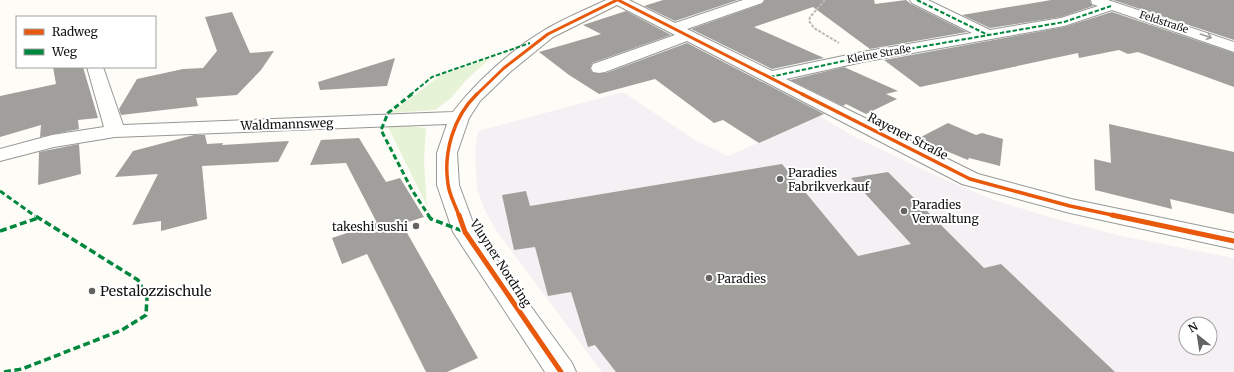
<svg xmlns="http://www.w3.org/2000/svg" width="1234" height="372" font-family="Merriweather,serif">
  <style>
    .industrial { fill: #f5f0f3; fill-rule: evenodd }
    .green { fill: #e7f3d7 }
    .building { fill: #a19f9c }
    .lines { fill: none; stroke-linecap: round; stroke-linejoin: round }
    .minor-casing { stroke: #979795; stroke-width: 2 }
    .path { stroke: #b9b9b8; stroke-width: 2; stroke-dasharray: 3 1.5; stroke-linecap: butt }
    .minor { fill: #fffffe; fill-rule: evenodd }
    .quiet-far2 { stroke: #00873e; stroke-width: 2; stroke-dasharray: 4.5 2; stroke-linecap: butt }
    .quiet-far1 { stroke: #00873e; stroke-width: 3; stroke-dasharray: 5.5 3; stroke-linecap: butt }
    .quiet { stroke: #00873e; stroke-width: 3.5; stroke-dasharray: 7 3.5; stroke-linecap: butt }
    .cycleway-far2-casing { stroke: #fff; stroke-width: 5 }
    .cycleway-far1-casing { stroke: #fff; stroke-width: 6 }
    .cycleway-casing { stroke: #fff; stroke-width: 8 }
    .cycleway-far2 { stroke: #e8590c; stroke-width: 3 }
    .cycleway-far1 { stroke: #e8590c; stroke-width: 3.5 }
    .cycleway { stroke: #e8590c; stroke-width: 5 }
    .oneway { stroke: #a0a09f }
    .poi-dot { fill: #646362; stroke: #fff; stroke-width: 1.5 }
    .labels { text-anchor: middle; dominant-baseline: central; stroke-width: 4; stroke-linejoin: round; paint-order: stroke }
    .far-street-label { font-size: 10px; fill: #111; stroke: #fff }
    .street-label { font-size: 12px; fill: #111; stroke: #fff }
    .poi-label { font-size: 12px; fill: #111; stroke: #fff; text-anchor: start }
    .near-poi-label { font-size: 14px; fill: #111; stroke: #fff; text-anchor: start }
  </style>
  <rect width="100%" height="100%" fill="#fdfcf7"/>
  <!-- industrial -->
  <path class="industrial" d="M623,92l72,48 33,16 91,-40 36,21 82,39 54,23 58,18 72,19 113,22v114h-632l-107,-143 -11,-21 -7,-19 -2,-40 3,-18zM1186,324h24v24h-24z"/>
  <!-- green -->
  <path class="green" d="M491,58l-23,20 -17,20 -16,12 -44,3 50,-38z
    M409,126l17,2 -2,34 3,44 -39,-79z"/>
  <!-- building -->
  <path class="building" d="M663,0h75l-63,21 -31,-15z
    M765,0h109l1,4 31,-4 5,4 56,28 -97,17 -57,-42 -59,20 70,31 -52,11 -81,-40 71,-25z
    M1051,0h39l1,4 2,2 -32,11 -71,11 -28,-13z
    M1113,0h121v40z
    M626,11l45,24 -79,28 -2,6 3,4h13l81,-30 137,71 -65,29 -36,-23 -9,3 -59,-44 -56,15 -30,-19 -30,-23 62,-18 -18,-9z
    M232,12l18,41 24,-2 -13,19 -24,25 -41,3 2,8 -77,9 -2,-6 18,-30 46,-10 20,-1 14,-17 -12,-34z
    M1112,12l122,41v34l-96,-35 -10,2 -9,-4 -40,8 -1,-5 -158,34 -36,-27 180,-33z
    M395,58l-8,28 -67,4 -2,-8z
    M53,67h30l15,51 -20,2 1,9 -39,8 1,-12 -41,12v-41l56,-12z
    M844,67l54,24 -12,3 11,5 -31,15 -20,-10 -3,2 -53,-26z
    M948,123l28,12 6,-2 21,6 -3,27 -31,-8 -1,2 -51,-21z
    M1109,124l125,28v62l-64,-15 2,10 -77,-19 -1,-31 17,4z
    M194,135h11l2,9 16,-1 -1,2 67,-4 -11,21 -76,4 5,53 -46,12v-10l-29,4 26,-51 -43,3 18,-26z
    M359,138l27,44 14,-4 24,39 -22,7 76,134 -31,14h-21l-59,-118 -25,10 -10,-26 45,-15 -31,-60 -36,2 11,-25z
    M79,144l2,30 -43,11 1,-33z
    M782,164l76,92 53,-12 -60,-66 37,-6 96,96 17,-4 114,108h-499l-21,-27 -7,2 -17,-55 -23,4 -13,-49 -21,3 -12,-55 24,-4 4,15z"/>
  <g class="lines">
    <defs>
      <path id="minor" d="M606,0h23l46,23 68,-23h21l-2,3 -75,26 85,42 90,-19 110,-19 -60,-30 -2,-3h18l62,30 71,-12 37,-12 -6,-2 -1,-4h17l126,42v10l-122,-42 -48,16 -202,36 -76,17 192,95 93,25 163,34v16l-164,-36 -108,-29 -275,-143 -82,31 -6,1 -6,-1 -2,-4 2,-4 82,-29 -58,-30 -64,32 -43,35 -30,29 -11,17 -12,35 2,32 17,46 96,132 4,9h-31l-92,-140 -16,-47v-32l10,-29 -332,13 -61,10 -54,14v-12l52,-14 52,-8 -17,-60h16l20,58 330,-13c22,-29 58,-62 90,-81 20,-12 42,-21 63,-31z"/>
    </defs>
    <!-- minor casing -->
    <use href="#minor" class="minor-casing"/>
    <!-- path -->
    <path class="path" d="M825,0l-15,17 -1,4 5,7 25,15"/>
    <!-- minor -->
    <use href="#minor" class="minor"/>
    <!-- quiet-far2 -->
    <path class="quiet-far2" d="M917,0l71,35
      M770,77l92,-20 202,-35 47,-16
      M410,95l22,-18 98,-34"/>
    <!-- quiet-far1 -->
    <path class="quiet-far1" d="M412,94l-24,19 -7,17 31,60 17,26
      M0,191l35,25"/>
    <!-- quiet -->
    <path class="quiet" d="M428,215l3,4 34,13
      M0,231l38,-13
      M4,372l18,-3 100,-39 24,-15 1,-18 -9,-17 -104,-65"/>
    <defs>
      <path id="cycleway-far2" d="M618,0l186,95
        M476,95l28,-27 44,-34 69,-34"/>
      <path id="cycleway-far1" d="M802,94l168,85 100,27 47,10
        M459,216c-3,-10 -10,-21 -11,-32 -5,-32 6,-68 29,-90"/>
      <path id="cycleway" d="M459,215l6,17 96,140
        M1112,215l122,26"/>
    </defs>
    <!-- cycleway-far2 casing -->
    <use href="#cycleway-far2" class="cycleway-far2-casing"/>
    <!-- cycleway-far1 casing -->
    <use href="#cycleway-far1" class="cycleway-far1-casing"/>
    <!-- cycleway casing -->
    <use href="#cycleway" class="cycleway-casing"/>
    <!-- cycleway-far2 -->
    <use href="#cycleway-far2" class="cycleway-far2"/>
    <!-- cycleway-far1 -->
    <use href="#cycleway-far1" class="cycleway-far1"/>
    <!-- cycleway -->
    <use href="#cycleway" class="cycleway"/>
  </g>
  <!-- one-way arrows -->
  <defs><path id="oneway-shaft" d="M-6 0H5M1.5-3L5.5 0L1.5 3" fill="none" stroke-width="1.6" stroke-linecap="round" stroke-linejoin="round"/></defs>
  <use class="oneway" href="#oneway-shaft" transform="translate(1206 36) rotate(19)"/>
  <!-- markers -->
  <g class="poi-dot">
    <circle cx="780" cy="179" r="4"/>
    <circle cx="904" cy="211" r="4"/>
    <circle cx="416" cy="226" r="4"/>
    <circle cx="709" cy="278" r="4"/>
    <circle cx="92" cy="291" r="4"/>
  </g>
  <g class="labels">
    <!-- far-street labels -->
    <g class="far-street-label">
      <text transform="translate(1164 22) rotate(18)">Feldstraße</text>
      <text transform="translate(879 54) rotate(-10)">Kleine Straße</text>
    </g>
    <!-- street labels -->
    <g class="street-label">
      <text transform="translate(287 124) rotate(-2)">Waldmannsweg</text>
      <text transform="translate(908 136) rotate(27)">Rayener Straße</text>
      <text transform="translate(501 263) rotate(57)">Vluyner Nordring</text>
    </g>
    <!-- poi labels -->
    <g class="poi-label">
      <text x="788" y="172">Paradies<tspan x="788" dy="14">Fabrikverkauf</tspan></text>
      <text x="912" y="204">Paradies<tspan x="912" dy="14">Verwaltung</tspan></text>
      <text x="408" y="226" text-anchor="end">takeshi sushi</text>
      <text x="717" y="278">Paradies</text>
    </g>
    <!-- near-poi labels -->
    <g class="near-poi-label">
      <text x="100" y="291">Pestalozzischule</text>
    </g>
  </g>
  <!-- legend -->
  <rect x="16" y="16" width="140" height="52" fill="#ffffff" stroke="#a0a0a0"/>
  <rect x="24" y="29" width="20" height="6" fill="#e8590c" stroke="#a0a0a0"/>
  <text x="52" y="36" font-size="12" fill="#111111">Radweg</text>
  <rect x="24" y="49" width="20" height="6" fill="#00873e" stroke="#a0a0a0"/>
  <text x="52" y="56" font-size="12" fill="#111111">Weg</text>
  <!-- north arrow -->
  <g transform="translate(1198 336) rotate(330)"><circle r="19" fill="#ffffff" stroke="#a0a0a0"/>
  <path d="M0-3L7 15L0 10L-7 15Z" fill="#646362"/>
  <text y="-6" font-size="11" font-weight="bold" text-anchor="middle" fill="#111111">N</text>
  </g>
</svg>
